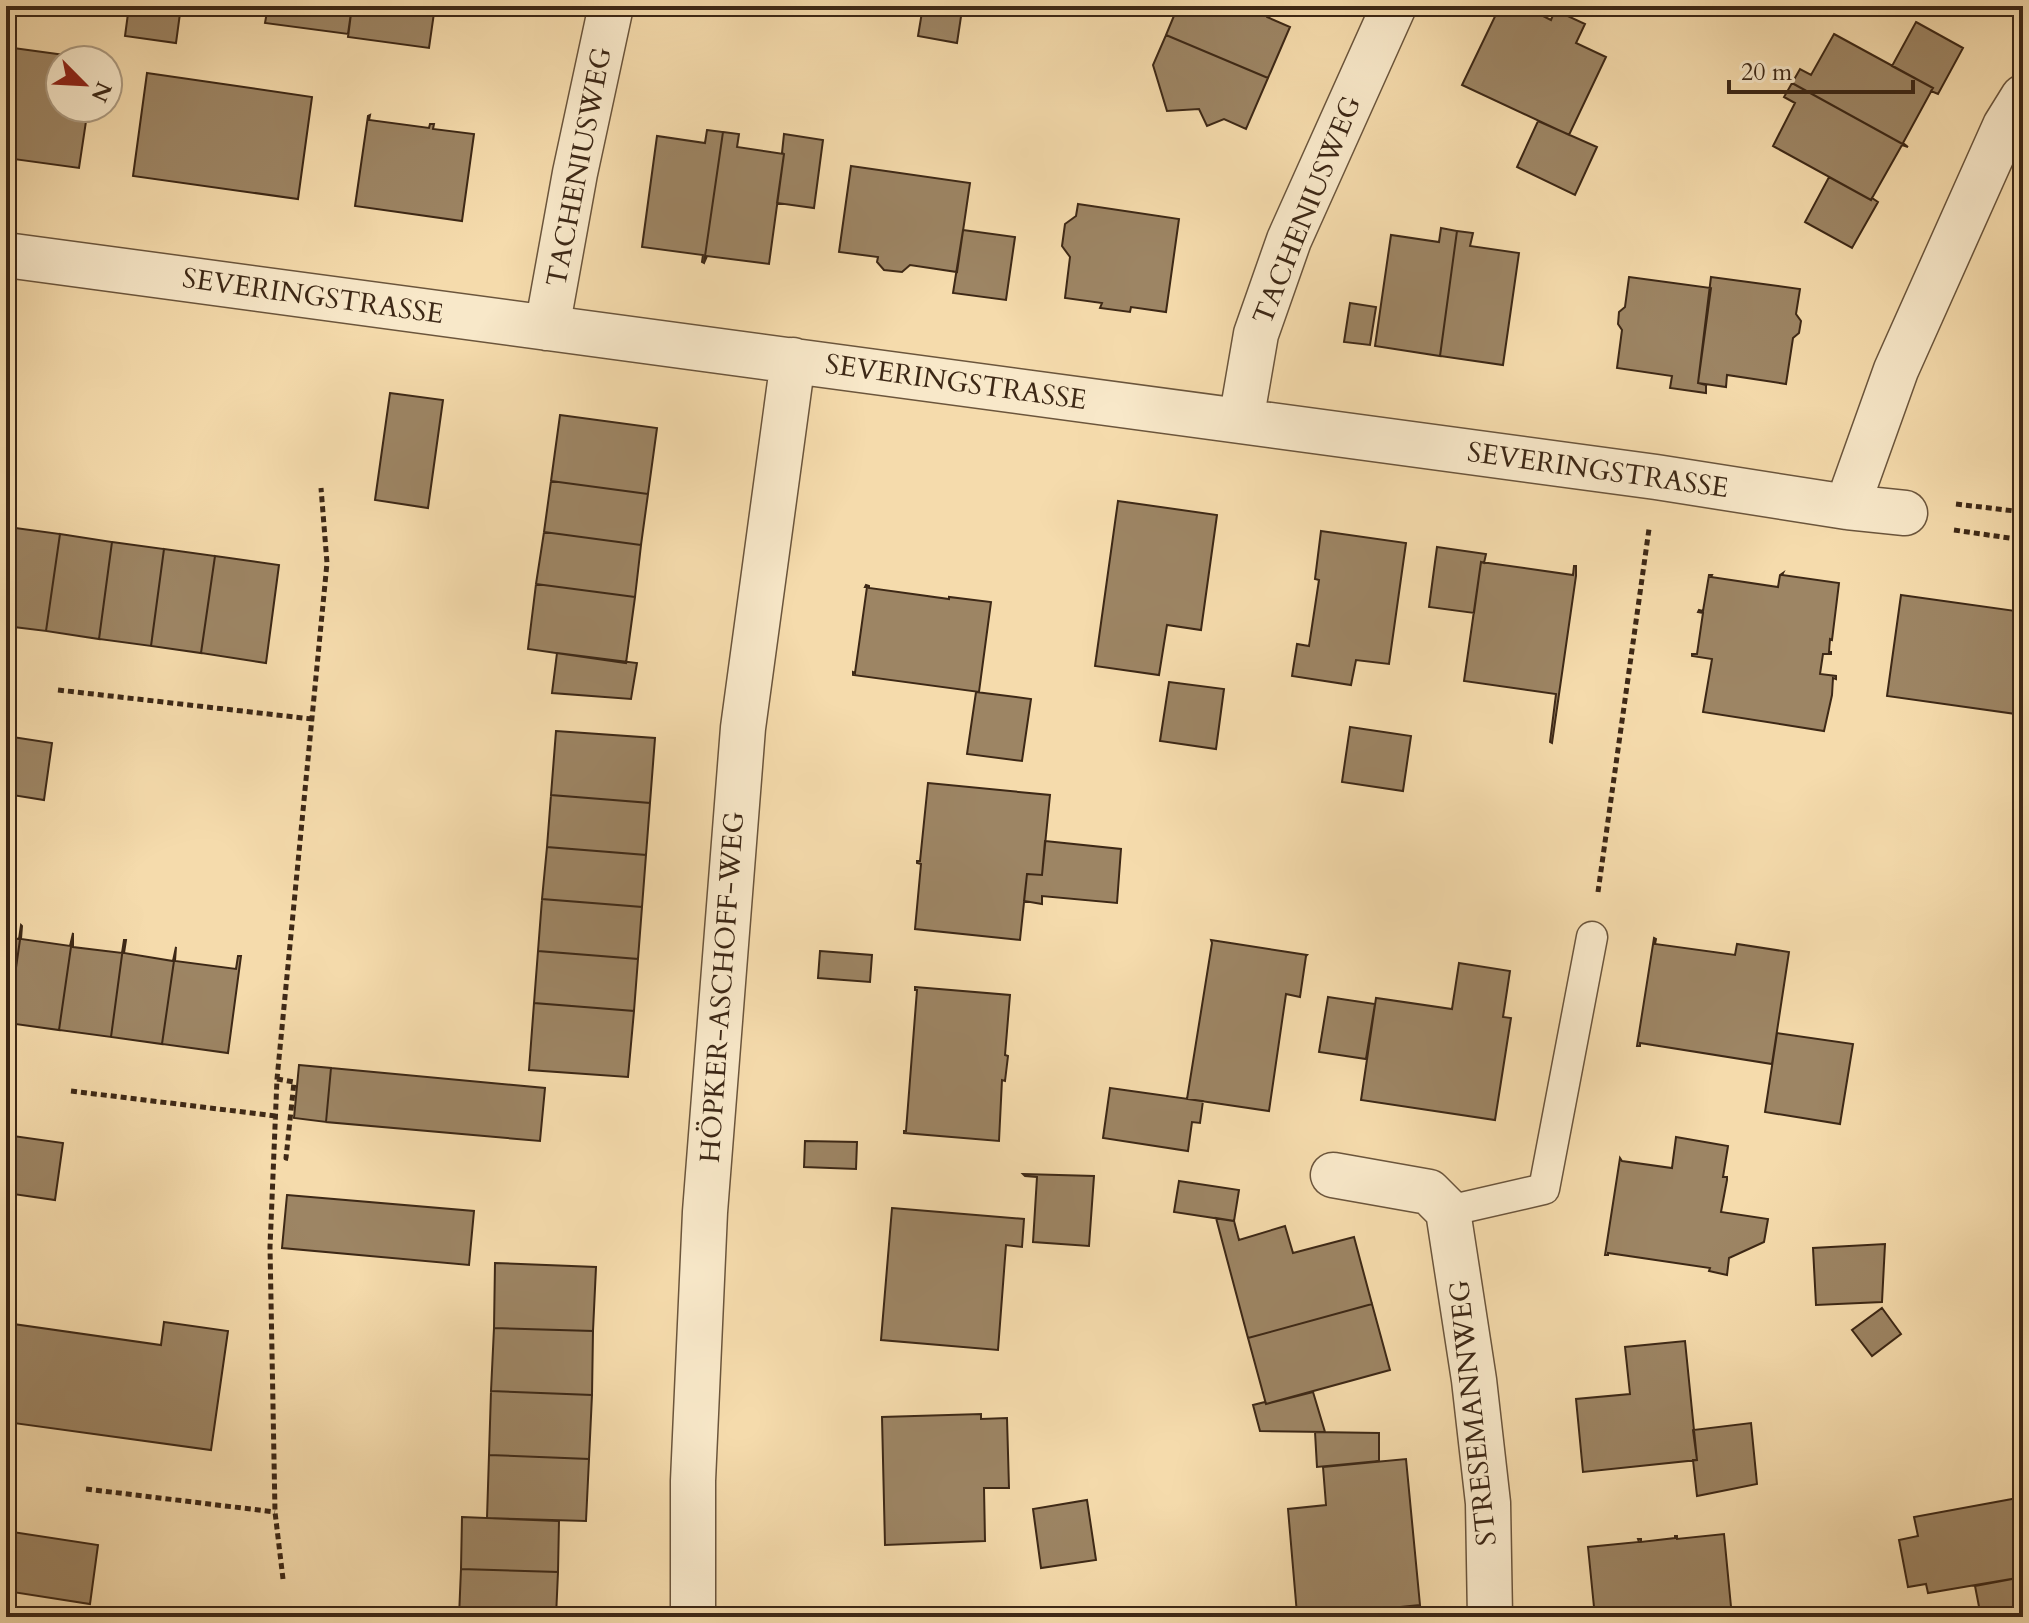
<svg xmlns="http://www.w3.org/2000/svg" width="2029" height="1623" font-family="Cardo,serif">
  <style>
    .building { fill: #9d8564; stroke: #3d2816; stroke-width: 2 }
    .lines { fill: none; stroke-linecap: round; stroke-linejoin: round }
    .lane-casing { stroke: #6b553c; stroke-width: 33 }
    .street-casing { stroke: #6b553c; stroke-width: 47 }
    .path { stroke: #3d2816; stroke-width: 5; stroke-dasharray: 6 4; stroke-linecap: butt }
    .lane { stroke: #f8e8c9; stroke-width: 30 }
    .street { stroke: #f8e8c9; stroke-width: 44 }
    .labels { text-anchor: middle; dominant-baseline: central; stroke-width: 8; stroke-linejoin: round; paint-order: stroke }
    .street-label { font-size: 28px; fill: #3d2816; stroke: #f8e8c9 }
  </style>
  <rect width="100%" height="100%" fill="#f5dbac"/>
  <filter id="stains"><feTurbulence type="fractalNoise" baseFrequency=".0025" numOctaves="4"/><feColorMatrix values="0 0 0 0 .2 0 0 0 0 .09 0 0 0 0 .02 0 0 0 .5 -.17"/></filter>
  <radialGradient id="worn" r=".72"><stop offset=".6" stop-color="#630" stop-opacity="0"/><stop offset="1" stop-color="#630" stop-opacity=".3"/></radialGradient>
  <!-- building -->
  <path class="building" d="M129,6h52l-5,37 -51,-7z
    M268,6h84l-4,28 -83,-11z
    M352,6h83l-6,42 -81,-11z
    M923,6l39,4 -5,33 -39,-7z
    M1178,6h64l1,2 19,-2 5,11 23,10 -22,51 -102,-43z
    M1500,6h23l28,14 4,-10 30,14 -9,19 30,14 -37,78 -107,-50z
    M1916,22l47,26 -25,46 -7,-3 2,-3 -41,-22z
    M1834,34l99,54 -30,55 5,4 -116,-64 8,-14 11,6z
    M1166,35l102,43 -22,51 -22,-10 -17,7 -8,-17 -32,2 -14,-46z
    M6,47l88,12 -34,1v48h28l-9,60 -73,-10z
    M147,73l165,24 -14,102 -165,-23z
    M1792,83l116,64 -6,-2 -31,55 -98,-54 22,-43 -11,-6z
    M370,115l-1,5 60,8 1,-4h4l-1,5 41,5 -12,87 -107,-15 13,-90z
    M1538,121l59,26 -22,48 -58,-28z
    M707,130l16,2 -19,131 -2,-1 1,-7 -61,-8 15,-111 48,7z
    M723,132l16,2 -2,13 47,7 -15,110 -62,-8 -3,7z
    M784,134l39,6 -9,68 -37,-5 7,-49 -2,-1z
    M851,166l119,17 -13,89 -47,-7 -8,7 -18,-2 -7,-8 1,-5 -39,-5z
    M1829,177l42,23 1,-2 6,4 -26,46 -47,-26z
    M1078,204l101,15 -13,93 -35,-5 -1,5 -30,-4 2,-5 -37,-5 5,-41 -8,-11 3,-22 11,-8z
    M1441,228l16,3 -17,125 -65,-10 16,-111 48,7z
    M963,230l52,7 -9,63 -53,-7z
    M1457,231l16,2 -3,13 49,7 -16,112 -63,-9z
    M1629,277l82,11 -13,95 8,2v8l-36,-5 2,-12 -55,-8 5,-38 -4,-6 1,-12 6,-5z
    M1711,277l89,12 -4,25 5,7 -2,12 -6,5 -7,46 -59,-9 -1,12 -28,-4z
    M1350,303l26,4 -6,38 -26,-3z
    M390,393l53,7 -15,108 -53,-8z
    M560,415l97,13 -9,66 -97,-13z
    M551,481l97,13 -7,51 -97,-13z
    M1118,501l99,14 -16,115 -34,-5 -8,50 -64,-9z
    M8,527l52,7 -14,97 -40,-5v-82z
    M1321,531l85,12 -17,121 -33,-4 -5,25 -59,-9 5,-32 12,2 10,-66 -4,-1z
    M544,532l97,13 -6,52 -99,-13z
    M60,534l52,8 -13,97 -53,-8z
    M112,542l52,7 -13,97 -52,-7z
    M1437,547l49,7 -2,9 -3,-1 -7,51 -45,-6z
    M164,549l51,7 -14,97 -50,-7z
    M215,556l64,9 -13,98 -65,-10z
    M1481,562l92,13 1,-9h2v10l-24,167 -2,-1 6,-48 -92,-13z
    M1783,573l-1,2 57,8 -7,57 -2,-1 -1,13h2v2h-8l-3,20 16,2v3l-3,-1 -1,17 -8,36 -121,-19 9,-53 -20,-3v-2h5l6,-41 -5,-1 1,-2 4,1 6,-36h3l-1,2 67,10 2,-12z
    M536,584l99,13 -9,66 -98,-14z
    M866,585l3,1v2l80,11v-2l42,5 -12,90 -126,-17v-3l2,1 12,-86h-2z
    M1901,595l122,17v103l-136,-19z
    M557,653l80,10 -6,36 -79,-6z
    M1169,682l55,7 -8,60 -56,-8z
    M976,692l55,7 -9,62 -55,-7z
    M1350,727l61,9 -8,55 -61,-9z
    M556,731l99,7 -5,65 -99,-8z
    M6,736l46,7 -8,57 -38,-6z
    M928,783l122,12 -8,80 -15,-1 -7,66 -105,-11 6,-65 -4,-1v-2h3z
    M551,795l99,8 -4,52 -99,-8z
    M1045,841l76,8 -4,54 -75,-7v8l-18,-3 3,-27 15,1z
    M547,847l99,8 -4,52 -100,-8z
    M542,899l100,8 -4,52 -100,-8z
    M21,925l1,1 -14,97 -2,-1v-85l13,2z
    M22,926l-1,13 49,7 3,-13 -14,97 -51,-7z
    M73,933v14l49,6 2,-13 -13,97 -52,-7z
    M1654,938l2,1 -1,5 80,11 2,-11 52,8 -17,112 -132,-21v3h-3z
    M124,940h2l-2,13 49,8 3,-14 -14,97 -51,-7z
    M1211,940l96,15 -1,1 -6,41 -14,-3 -17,117 -82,-12 25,-156z
    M176,947l-1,14 61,8 2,-13h3l-13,97 -66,-9z
    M538,951l100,8 -4,52 -100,-8z
    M820,951l52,4 -2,27 -52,-4z
    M1459,963l51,8 -7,46 8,1 -16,102 -134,-20 15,-102 76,11z
    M915,987l95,8 -5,60 3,1 -3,25 -3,-1 -3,61 -95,-8v-2h2l11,-141h-2z
    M1328,997l47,7 -9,55 -47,-7z
    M534,1003l100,8 -6,66 -99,-7z
    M1777,1033l76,11 -13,80 -75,-12z
    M299,1065l32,3 -5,54 -32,-4z
    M331,1068l214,20 -5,53 -214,-19z
    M1110,1088l93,13 -3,22 -8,-1 -4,29 -85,-13z
    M6,1135l57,8 -8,57 -49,-7z
    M1676,1137l52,9 -5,31h4v3l-6,32 47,7 -4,23 -35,16 -2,17 -18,-4 1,-3 -102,-15v2h-3l15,-97 2,3 50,7z
    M805,1141l52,1 -1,27 -52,-2z
    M1023,1174l71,2 -5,70 -56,-4 4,-65 -12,-1z
    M1179,1181l60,9 -5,31 -60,-9z
    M287,1195l187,16 -5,54 -187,-17z
    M892,1208l132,11 -2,28 -16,-2 -8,105 -117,-10z
    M1216,1218l18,3 5,19 46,-14 8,27 61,-16 18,67 -124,34z
    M1885,1244l-3,58 -66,3 -3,-57z
    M495,1263l101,4 -3,64 -99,-3z
    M1372,1304l18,66 -124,34 -18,-66z
    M1882,1308l19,26 -29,22 -20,-26z
    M164,1322l64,9 -17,119 -205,-28v-99l155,22z
    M494,1328l99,3 -1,64 -101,-4z
    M1685,1341l12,119 -114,12 -7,-73 54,-5 -5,-47z
    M491,1391l101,4 -3,64 -100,-4z
    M1313,1392l12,40 -65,-1 -7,-26 12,-3 1,2z
    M981,1414v5l26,-1 2,70h-25l1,53 -100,4 -3,-128z
    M1751,1423l6,61 -60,12 -4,-36h4l-4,-30z
    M1315,1432l64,1v28l-62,6z
    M489,1455l100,4 -3,62 -99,-3z
    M1406,1459l14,146 -69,7v-3l-54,5 -9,-105 38,-4 -3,-38z
    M2023,1497v80l-95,16 -2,-9 -18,3 -9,-47 19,-4 -4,-19z
    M1087,1500l9,60 -55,8 -8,-59z
    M462,1517l97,4 -1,51 -97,-3z
    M6,1531l92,14 -8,59 -84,-13z
    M1724,1534l8,83h-137l-7,-70 51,-5 -1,-3h3v3l34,-4v-2h2v3z
    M461,1569l97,3 -2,45h-97z
    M2023,1577v40h-42l-6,-31z"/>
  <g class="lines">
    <defs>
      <path id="lane" d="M1448,1211l96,-22 48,-252"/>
      <path id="street" d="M6,255l1650,222 191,30 58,6
        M547,328l28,-155 36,-167
        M1241,421l15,-87 33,-94 105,-234
        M1847,507l49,-137 109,-244 18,-29
        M1333,1175l96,17 19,19 26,169 14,123 2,114
        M693,1617v-136l12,-269 38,-484 50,-368"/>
    </defs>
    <!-- lane casing -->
    <use href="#lane" class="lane-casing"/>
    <!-- street casing -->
    <use href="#street" class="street-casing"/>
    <!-- path -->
    <path class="path" d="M1956,504l67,8
      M1954,530l69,10
      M58,690l254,29
      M1598,892l51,-363
      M277,1079l17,3 -8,76 5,1
      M71,1091l205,25
      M86,1489l189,23
      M283,1579l-8,-67 -5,-265 7,-168 50,-516 -6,-75"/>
    <!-- lane -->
    <use href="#lane" class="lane"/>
    <!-- street -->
    <use href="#street" class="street"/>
  </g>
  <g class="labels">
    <!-- street labels -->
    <g class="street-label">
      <text transform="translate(579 167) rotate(-79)">TACHENIUSWEG</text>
      <text transform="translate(1307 210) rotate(-68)">TACHENIUSWEG</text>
      <text transform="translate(313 296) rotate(8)">SEVERINGSTRASSE</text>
      <text transform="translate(956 382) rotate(8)">SEVERINGSTRASSE</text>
      <text transform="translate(1598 470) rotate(8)">SEVERINGSTRASSE</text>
      <text transform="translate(722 987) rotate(-86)">HÖPKER-ASCHOFF-WEG</text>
      <text transform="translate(1473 1413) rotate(-96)">STRESEMANNWEG</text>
    </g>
  </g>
  <!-- margin -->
  <rect width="2029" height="1623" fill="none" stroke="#f5dbac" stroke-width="32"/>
  <rect x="8" y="8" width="2013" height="1607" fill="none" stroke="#3d2816" stroke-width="4"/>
  <rect x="16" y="16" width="1997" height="1591" fill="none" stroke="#3d2816" stroke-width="2"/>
  <!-- north arrow -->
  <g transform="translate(84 84) rotate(114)"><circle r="38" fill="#f8e8c9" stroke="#ad9b81" stroke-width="2"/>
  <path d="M0-6L14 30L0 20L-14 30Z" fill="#8f2418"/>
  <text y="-12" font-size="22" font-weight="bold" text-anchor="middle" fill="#3d2816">N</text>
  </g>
  <!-- scale -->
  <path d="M1729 80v12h184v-12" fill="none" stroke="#3d2816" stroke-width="4"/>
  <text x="1741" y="80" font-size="24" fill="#3d2816" stroke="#f8e8c9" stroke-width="6" paint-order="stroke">20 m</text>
  <rect width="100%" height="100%" filter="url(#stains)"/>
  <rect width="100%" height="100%" fill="url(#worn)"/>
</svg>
